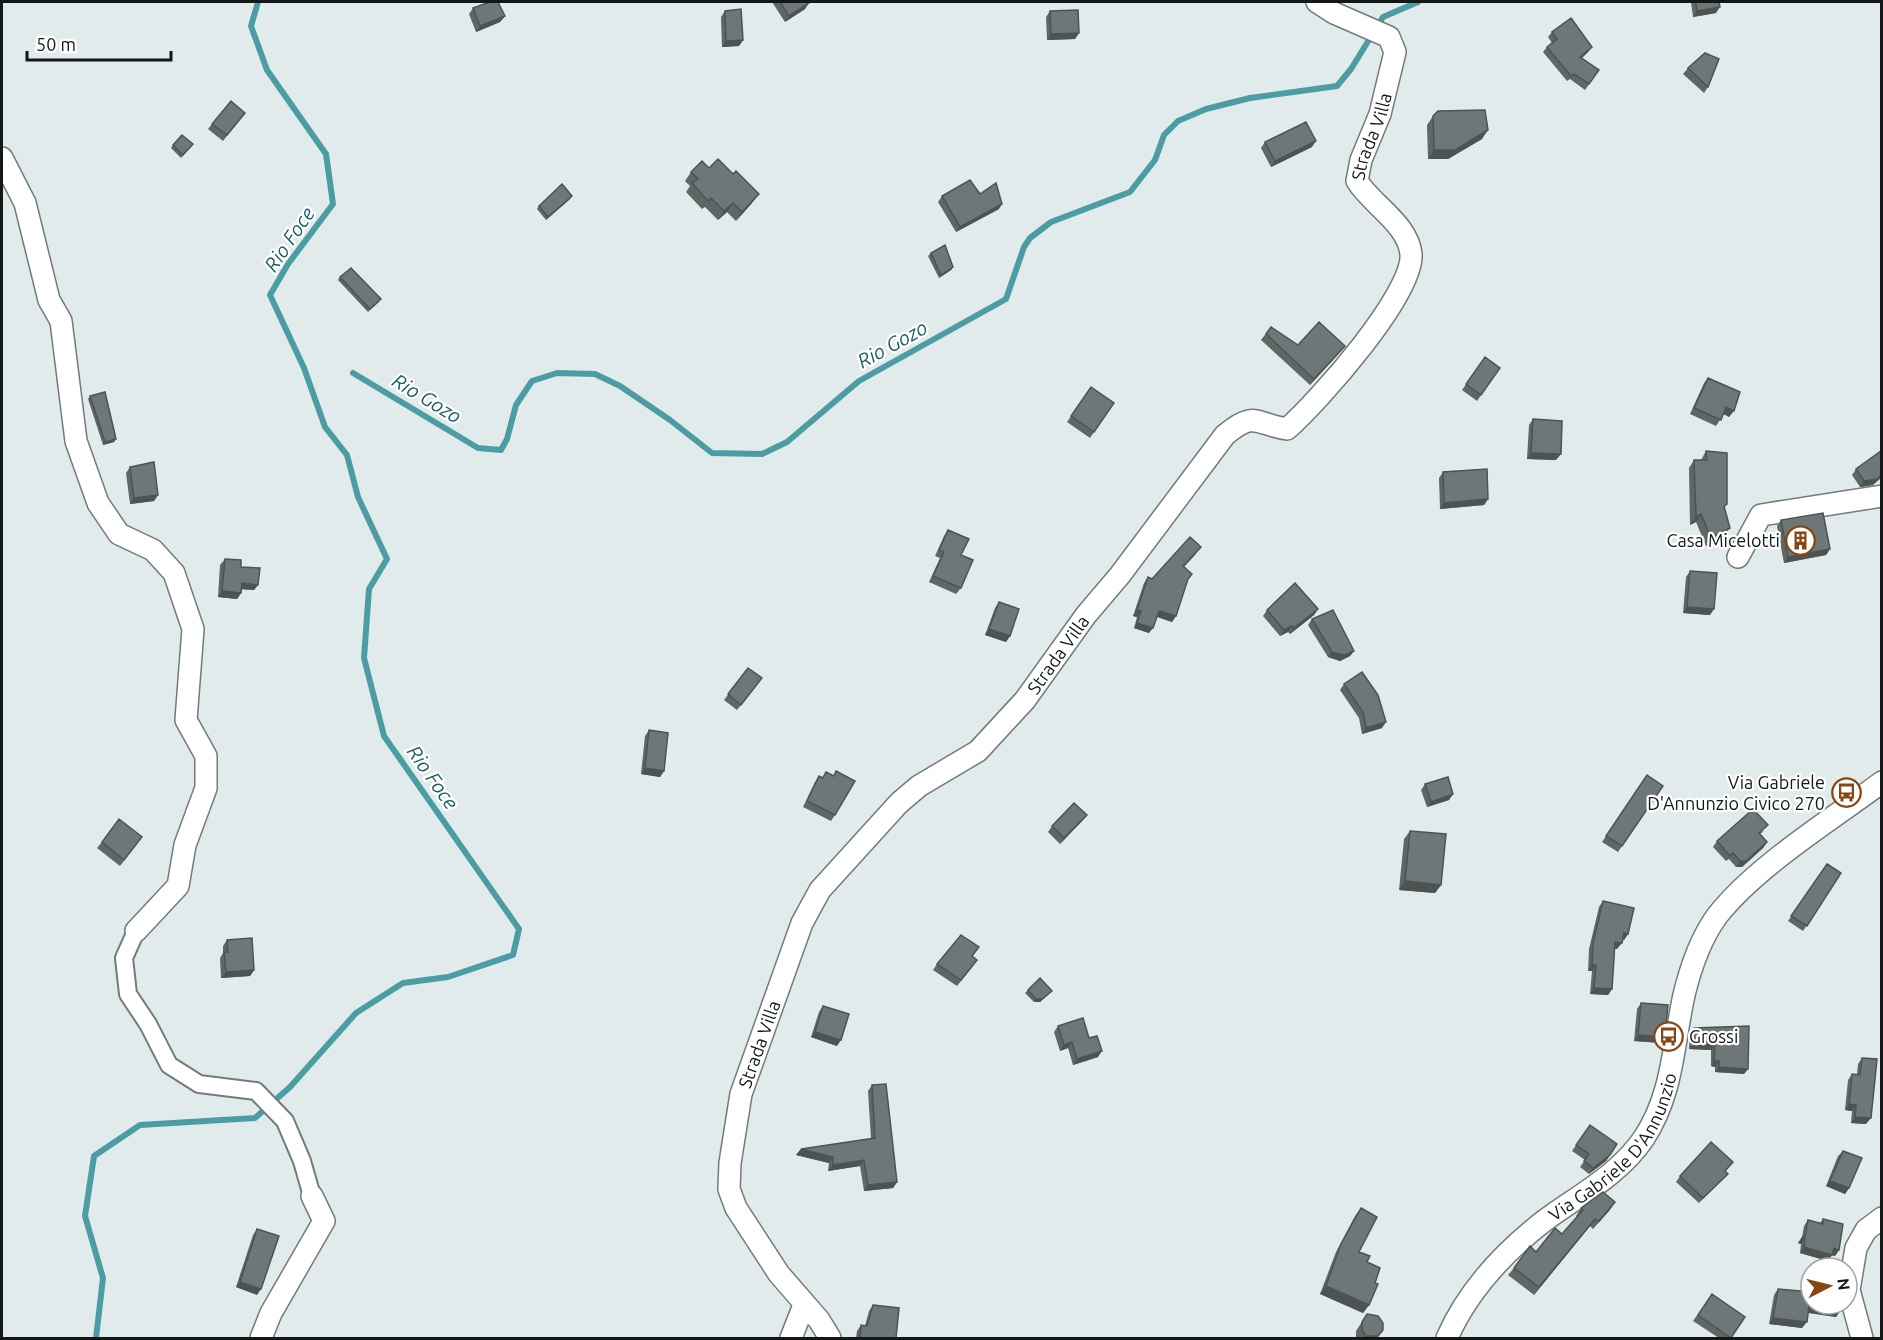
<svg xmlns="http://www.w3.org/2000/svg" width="1883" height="1340" font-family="Ubuntu,sans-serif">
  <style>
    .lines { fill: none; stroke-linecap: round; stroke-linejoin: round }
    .stream { stroke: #4c9da3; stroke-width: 6 }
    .pedestrian-casing { stroke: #727b7b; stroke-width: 20 }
    .minor-casing { stroke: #727b7b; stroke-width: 24 }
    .pedestrian { stroke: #fff; stroke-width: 16 }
    .minor { stroke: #fff; stroke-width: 21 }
    .wall { fill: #5f6666 }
    .shaded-wall { fill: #4d5353 }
    .building { fill: #6e7777; stroke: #4d5353; stroke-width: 1.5 }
    .labels { text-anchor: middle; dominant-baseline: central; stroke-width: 4.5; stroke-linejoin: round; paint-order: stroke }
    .street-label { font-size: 18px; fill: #131717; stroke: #fff }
    .poi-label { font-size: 18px; fill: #131717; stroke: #fff; text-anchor: end }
    .water-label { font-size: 20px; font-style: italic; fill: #1a5e63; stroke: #fff }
  </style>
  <rect width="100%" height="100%" fill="#e2ebec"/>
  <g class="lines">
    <!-- stream -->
    <path class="stream" d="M353,373l125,75 23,2 6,-11 9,-34 16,-24 25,-8 38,1 25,12 50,34 42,33 50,1 25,-12 72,-61 147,-82 18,-52 6,-9 21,-16 79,-30 25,-32 9,-25 14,-14 28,-12 44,-11 87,-12 14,-17 32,-52 35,-15
      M96,1338l7,-60 -18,-62 9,-60 46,-31 115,-7 35,-31 66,-74 47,-30 45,-6 65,-22 6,-26 -135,-193 -20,-78 5,-69 18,-30 -29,-62 -11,-42 -22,-28 -21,-59 -34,-73 18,-31 45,-60 -7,-50 -59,-84 -16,-44 7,-24"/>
    <defs>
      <path id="pedestrian" d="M136,931l-12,27 4,36 20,30 21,41 30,19 57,7 29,30 17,40 10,35"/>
      <g id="minor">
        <path d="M2,158l23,45 24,97 12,21 15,120 22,62 21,31 34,16 21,23 19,56 -7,91 20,36v32l-21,57 -7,41 -42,45"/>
        <path d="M1738,557l23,-42 121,-19"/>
        <path d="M261,1338l10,-25 53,-92 -12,-25"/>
        <path d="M791,1338l13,-33"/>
        <path id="s1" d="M830,1338l-11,-18 -40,-46 -43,-66 -7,-19 1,-26 11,-69 61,-171 18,-33 79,-87 20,-17 59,-35 47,-51 61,-85 34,-40 105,-140c30,-25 30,-11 62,-6 31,-27 127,-135 124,-175 -3,-30 -39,-49 -54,-73l4,-21 19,-46 15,-62 -6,-15 -55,-24 -17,-11"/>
        <path id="s2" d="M1447,1338c21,-48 56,-85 97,-117 35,-26 75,-46 100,-83 29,-44 29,-93 40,-143 6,-25 17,-57 33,-79 38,-49 114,-96 165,-134"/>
        <path d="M1862,1338l-13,-48 7,-42 10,-18 16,-12"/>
      </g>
    </defs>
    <!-- pedestrian casing -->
    <use href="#pedestrian" class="pedestrian-casing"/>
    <!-- minor casing -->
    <use href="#minor" class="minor-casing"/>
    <!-- pedestrian -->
    <use href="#pedestrian" class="pedestrian"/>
    <!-- minor -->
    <use href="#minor" class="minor"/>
  </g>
  <!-- wall -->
  <path class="wall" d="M772,2h36l-3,7 -20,13z
    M1691,2h28l-3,11 -23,4z
    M473,8l32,8 -5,6 -24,10 -7,-18z
    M725,11l18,29 -4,6 -17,1 -1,-30z
    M1050,11l29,22 -4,6 -28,1 -1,-23z
    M1552,32l40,15 -4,5 -6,6 17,12 -14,20 -15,-11 -3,2 -24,-29 4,-5 5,-4 -4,-6z
    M1688,68l20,19 -4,6 -21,-19z
    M245,113l-22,28 -15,-12 4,-5z
    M1433,116l49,23 -34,20h-20l-1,-34z
    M1265,142l47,5 -41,20 -10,-19z
    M193,144l-12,14 -10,-10 2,-3z
    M709,168l43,35 -16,18 -9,-9 -9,8 -13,-13 -3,2 -16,-17 4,-6 -5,-5 6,-9z
    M980,194l19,15 -43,23 -18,-30 4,-6z
    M570,199l-24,21 -9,-11 2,-3z
    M931,253l22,14 -2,3 -12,8 -11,-22z
    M340,277l39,25 -11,10 -30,-32z
    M1271,327l27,18 47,1 -4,5 -31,34 -49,-45z
    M1485,357l15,11 -23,33 -15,-11z
    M1708,378l21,39 -5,-3 -8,12 -26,-12 14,-31z
    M1091,387l23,16 -24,35 -23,-16z
    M90,396l26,43 -2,3 -11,3 -15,-46z
    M1533,419l23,41 -29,-1 2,-34z
    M1706,451l21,53 -3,4v27l-18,11 -10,-24 -6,3 -1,-57 5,-8h7z
    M130,467l28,28 -4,6 -24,3 -4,-31z
    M1856,469l17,16 -13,2 -8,-12z
    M1443,472l45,27 -4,6 -44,4 -1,-31z
    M1781,520l49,29 -4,6 -42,8 -7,-37z
    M948,530l13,58 -5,6 -27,-12 11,-24 -5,-2 9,-20z
    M1197,553l-13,14 3,14 -11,35 -4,6 -15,-5 -8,16 -15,-5 3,-11 -4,-1 11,-33 4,-6 4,2z
    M225,559l16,8 17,18 -4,5 -13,-1v4l-4,6 -19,-2 2,-32z
    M1690,571l20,44 -27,-2 3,-36z
    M999,602l11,34 -4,6 -21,-7 10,-27z
    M1318,609l-4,6 -24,19 -2,-2 -8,4 -17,-20 4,-6z
    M1312,619l42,32 -4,5 -10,5 -12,-4 -20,-32z
    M748,668l14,10 -25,32 -13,-10z
    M1344,684l38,44 -20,6 -3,-16 -19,-28z
    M649,730l15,41 -4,6 -19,-3 4,-38z
    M836,771l-1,44 -4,6 -28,-14 12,-25 4,-6 3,2 4,-6 7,4z
    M1647,775l16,11 -45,66 -16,-10z
    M1425,784l28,10 -4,6 -22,7 -6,-17z
    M1082,821l-22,23 -12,-12 4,-6z
    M1410,831l31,54 -6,8 -36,-3 5,-51z
    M1764,831l-4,3 7,8 -4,6 -21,19h-6l-7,-8 -3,2 -13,-14 4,-6z
    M142,837l-22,29 -23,-18 5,-6z
    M1827,864l14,9 -38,58 -15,-10z
    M1603,901l25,33 -4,6h-2l-5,9 -3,-1 -2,41 -4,6 -18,-1 2,-23h-4l1,-22 10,-42z
    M227,940l27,30 -4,6 -29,2 -1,-20 3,-5v-7z
    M937,964l36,2 -16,20 -24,-16z
    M1028,990l24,1 -12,11h-6l-9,-9z
    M1641,1003l24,34 -4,6 -27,-2 3,-32z
    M823,1006l14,40 -26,-9 8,-25z
    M1058,1026l31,12 9,19 -25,8 -5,-17 -8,3 -6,-19z
    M1694,1028l54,41 -4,5 -29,-2v-5l-4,-1v-16l-22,-1 1,-16z
    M1862,1058l4,66 -15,-1 1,-12 -7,-1 3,-30 4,-6h5l1,-10z
    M872,1085l25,97 -4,6 -29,3 -4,-25 -32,5 1,-8 -33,-8 5,-6 70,-10 -3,-48z
    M1590,1125l20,30 -4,6 -17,13 -9,-7 5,-7 -13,-9z
    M1843,1151l6,37 -4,6 -19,-8 12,-30z
    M1726,1172l-3,7 -24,24 -23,-21 4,-6z
    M1615,1202l-22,27 -3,-3 -56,69 -26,-20 6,-7 48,-34 15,-17 -1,-1 5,-8z
    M1361,1208l-2,44 8,10 8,21 -6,22 -6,8 -43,-19 16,-42 19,-36z
    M1823,1219l16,31 -4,6 -3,-1 -4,6 -28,-8 1,-9 -3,-1 4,-6 2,-11 4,-6 12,3z
    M257,1229v66l-21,-8 17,-52z
    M1811,1287l29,24 -4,6 -28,-4 -6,15 -33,-4 5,-29 4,-6 30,3z
    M1712,1294l33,23 -15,21h-11l-26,-17z
    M873,1305l23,33h-40l1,-7 4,-6 4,1 4,-15z
    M1367,1314l16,16 -6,8h-21v-7z"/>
  <!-- shaded-wall -->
  <path class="shaded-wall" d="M809,3l-4,6 -20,13 4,-6z
    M1720,7l-4,6 -23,4 4,-6z
    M505,16l-5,6 -24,10 4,-6z
    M1079,33l-4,6 -28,1 4,-6z
    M743,40l-4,6 -17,1 4,-6z
    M1592,47l-4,5 -12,11 4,-6z
    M1488,130l-6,9 -34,20h-20l6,-9z
    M1316,141l-4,6 -41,20 4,-6z
    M759,194l-7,9 -16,18 6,-9z
    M572,196l-2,3 -24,21 2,-3z
    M733,203l-6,9 -9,8 6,-9z
    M1002,204l-3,5 -43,23 4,-5z
    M953,267l-2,3 -12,8 2,-3z
    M1345,346l-4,5 -31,34 4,-6z
    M1726,407l8,4 -5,6 -7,-4z
    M116,439l-2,3 -11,3 2,-3z
    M1531,453l30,1 -5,6 -29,-1z
    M1881,475v3l-8,7 -13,2 4,-6z
    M158,495l-4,6 -24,3 4,-6z
    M1488,499l-4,6 -44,4 4,-6z
    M1701,514l-5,8 -6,3 6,-8z
    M1730,528l-6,7 -18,11 5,-8z
    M1830,549l-4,6 -42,8 4,-6z
    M242,583l16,2 -4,5 -16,-1z
    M222,591l19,2 -4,6 -19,-2z
    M1687,607l27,2 -4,6 -27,-2z
    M1318,609l-4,6 -24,19 4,-6z
    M1137,610l4,1 -4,6 -4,-1z
    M1159,611l17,5 -4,6 -17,-6z
    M1137,623l16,5 -4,5 -15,-5z
    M1292,626l-4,6 -8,4 4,-6z
    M989,629l21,7 -4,6 -21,-7z
    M1354,651l-4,5 -10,5 -12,-4 4,-5z
    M1386,722l-4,6 -20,6 4,-6z
    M645,768l19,3 -4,6 -19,-3z
    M1453,794l-4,6 -22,7 4,-5z
    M1087,815l-5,6 -22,23 4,-6z
    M1767,842l-4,6 -21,19h-6l4,-6z
    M1405,881l36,4 -6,8 -36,-3z
    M1624,933l4,1 -4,6 -5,-1z
    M1615,942l7,1 -5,6 -7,-1z
    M1592,965h4l-4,6h-4z
    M254,970l-4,6 -29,2 5,-6z
    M1594,988l18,1 -4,6 -18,-1z
    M1052,991l-12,11h-6l2,-3z
    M815,1032l26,8 -4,6 -26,-9z
    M1638,1035l27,2 -4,6 -27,-2z
    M1072,1042l-4,6 -8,3 4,-6z
    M1693,1044l22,1 -4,5 -22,-1z
    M1102,1051l-4,6 -25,8 4,-6z
    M1714,1061h5l-4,6 -4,-1z
    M1719,1067l29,2 -4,5 -29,-2z
    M1849,1104l7,1 -4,6 -7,-1z
    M1855,1117l16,1 -5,6 -15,-1z
    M801,1149l32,8 -4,6 -33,-8z
    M1610,1155l-4,6 -17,13 4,-6z
    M864,1160l-4,6 -32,5 5,-6z
    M1830,1181l19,7 -4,6 -19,-8z
    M897,1182l-4,6 -29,3 4,-6z
    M1615,1202l-5,8 -17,19 6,-8z
    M1595,1219l-5,7 -56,69 5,-8z
    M1802,1237l3,1 -4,6 -3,-1z
    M1804,1247l30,1 5,2 -4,6 -3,-1 -4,6 -28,-8z
    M240,1282l21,7 -4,6 -21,-8z
    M1326,1286l43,19 -6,8 -43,-19z
    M1809,1306l31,5 -4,6 -31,-5z
    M1773,1318l34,4 -5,6 -33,-4z
    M1383,1330l-6,8h-13l2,-2z"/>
  <!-- building -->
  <path class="building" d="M490,2h8l7,14 -25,10 -7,-18z
    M780,2h28l1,1 -20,13z
    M1696,2h23l1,5 -23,4z
    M741,9l2,31 -17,1 -1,-30z
    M1078,10l1,23 -28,1 -1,-23z
    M1571,18l21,29 -12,10 19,13 -10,14 -15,-10 -3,2 -24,-29 10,-8 -5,-7z
    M1705,53l14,6 -11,28 -20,-19z
    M231,101l14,12 -18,22 -15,-11z
    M1485,110l3,20 -33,20h-21l-1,-34 5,-5z
    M1306,122l10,19 -41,20 -10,-19z
    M182,135l11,9 -10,11 -10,-10z
    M718,159l15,15 3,-3 23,23 -17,18 -9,-9 -9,8 -13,-13 -3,3 -16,-18 6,-4 -7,-7 11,-11 7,7z
    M970,180l10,14 16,-11 6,21 -42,23 -18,-31z
    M562,184l10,12 -24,21 -9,-11z
    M945,245l8,22 -12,8 -10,-22z
    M351,268l30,31 -11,10 -30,-32z
    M1319,322l26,24 -31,33 -48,-45 5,-7 27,18z
    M1485,357l15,11 -19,27 -15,-11z
    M1708,378l32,14 -6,19 -8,-4 -5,13 -27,-12z
    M1091,387l23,16 -20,29 -23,-16z
    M105,392l11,47 -11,3 -15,-46z
    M1533,419l29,2 -1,33 -30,-1z
    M1706,451l21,2v51l-3,2 6,22 -19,10 -10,-24 -5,3 -2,-57h13z
    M1881,451v24l-4,4 -13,2 -8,-12z
    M154,462l4,33 -24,3 -4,-31z
    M1487,469l1,30 -44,4 -1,-31z
    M1823,513l7,36 -42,8 -7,-37z
    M948,530l21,9 -8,16 12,5 -12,28 -28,-12 11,-24 -5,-2z
    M1190,537l11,10 -18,19 9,8 -4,5 -12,37 -17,-5 -6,17 -16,-5 4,-12 -4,-1 11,-33 4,2z
    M225,559l16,1v7l19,1 -2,17 -16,-2 -1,10 -19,-2z
    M1690,571l27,2 -3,36 -27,-2z
    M1295,583l23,26 -24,19 -2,-2 -8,4 -17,-20z
    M999,602l20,7 -9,27 -21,-7z
    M1333,610l21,41 -10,4 -12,-3 -20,-33z
    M748,668l14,10 -21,27 -13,-11z
    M1362,672l16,23 8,27 -20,6 -3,-16 -19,-28z
    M649,730l19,3 -4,38 -19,-3z
    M836,771l19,10 -20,34 -28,-14 12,-25 4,2 3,-6 8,4z
    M1647,775l16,11 -41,60 -16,-10z
    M1448,777l5,17 -22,8 -6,-18z
    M1074,803l13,12 -23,23 -12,-12z
    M1753,809l15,16 -9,8 8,9 -21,19h-6l-7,-8 -3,3 -13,-15z
    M119,819l23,18 -18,23 -22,-18z
    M1410,831l36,3 -5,51 -36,-4z
    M1827,864l14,9 -34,53 -16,-10z
    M1603,901l31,7 -6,26 -4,-1 -2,10 -7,-1 -3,47 -18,-1 2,-23h-4l1,-22z
    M961,935l18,12 -7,9 5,4 -16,20 -24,-16z
    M252,938l2,32 -28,2 -2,-20h4l-1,-12z
    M1040,978l12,13 -10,8h-6l-8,-9z
    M1641,1003l27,2 -3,32 -27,-2z
    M823,1006l26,8 -8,26 -26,-8z
    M1083,1018l6,20 8,-2 5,15 -25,8 -5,-17 -8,3 -6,-19z
    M1749,1026l-1,43 -29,-2v-6h-5l1,-16 -22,-1 1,-16z
    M1862,1058l15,1 -6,59 -16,-1 1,-12 -7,-1 3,-30 8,1z
    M886,1084l11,98 -29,3 -4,-25 -31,5v-8l-32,-8 74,-11 -3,-53z
    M1590,1125l27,19 -7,11 -17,13 -9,-7 5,-7 -13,-9z
    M1711,1142l22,20 -8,9 3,3 -25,24 -23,-22z
    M1843,1151l19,7 -13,30 -19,-7z
    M1603,1192l12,10 -16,19 -4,-2 -56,68 -25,-19 16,-22 6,6 19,-24 7,6 21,-24 -2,-2z
    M1361,1208l16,9 -18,35 11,4 -3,6 13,6 -5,15 3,1 -9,21 -43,-19 15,-42z
    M1823,1219l20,5 -4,26 -5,-2 -2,7 -28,-8 1,-9 -3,-1h3l3,-17 15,4z
    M257,1229l22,7 -18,53 -21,-7z
    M1778,1289l33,3v-2v14h29v7l-31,-5 -2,16 -34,-4z
    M1712,1294l33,23 -14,21 -33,-23z
    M873,1305l26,3 -3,30h-36l1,-13 6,1z
    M1367,1314l11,2 5,7v7l-5,6h-12l-4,-6v-8z"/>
  <!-- icons -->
  <defs>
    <symbol id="building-ring" viewBox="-11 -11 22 22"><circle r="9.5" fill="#fff" stroke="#884615" stroke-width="1.5"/><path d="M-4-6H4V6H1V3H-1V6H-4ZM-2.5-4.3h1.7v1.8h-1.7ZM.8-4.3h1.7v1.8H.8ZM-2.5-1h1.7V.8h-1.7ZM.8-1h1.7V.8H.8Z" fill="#884615"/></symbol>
    <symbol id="bus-ring" viewBox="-11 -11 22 22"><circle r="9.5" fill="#fff" stroke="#884615" stroke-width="1.5"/><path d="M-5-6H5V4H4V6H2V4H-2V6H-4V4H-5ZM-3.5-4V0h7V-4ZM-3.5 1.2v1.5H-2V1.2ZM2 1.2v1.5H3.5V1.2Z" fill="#884615"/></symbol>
  </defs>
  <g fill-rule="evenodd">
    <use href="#building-ring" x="1784" y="524" width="33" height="33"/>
    <use href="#bus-ring" x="1830" y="776" width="33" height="33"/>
    <use href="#bus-ring" x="1652" y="1020" width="33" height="33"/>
  </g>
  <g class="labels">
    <!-- street labels -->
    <g class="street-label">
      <text stroke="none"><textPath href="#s1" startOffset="1534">Strada Villa</textPath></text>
      <text stroke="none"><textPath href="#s1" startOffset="834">Strada Villa</textPath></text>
      <text stroke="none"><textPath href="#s1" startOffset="330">Strada Villa</textPath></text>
      <text stroke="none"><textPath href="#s2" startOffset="258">Via Gabriele D'Annunzio</textPath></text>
    </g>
    <!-- poi labels -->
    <g class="poi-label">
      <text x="1780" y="540">Casa Micelotti</text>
      <text x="1825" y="782">Via Gabriele<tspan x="1825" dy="21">D'Annunzio Civico 270</tspan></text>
      <text x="1689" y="1036" text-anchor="start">Grossi</text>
    </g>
    <!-- water labels -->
    <g class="water-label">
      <text transform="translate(289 239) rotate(-56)">Rio Foce</text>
      <text transform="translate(892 344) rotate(-29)">Rio Gozo</text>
      <text transform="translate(427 398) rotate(31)">Rio Gozo</text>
      <text transform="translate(433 777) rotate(55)">Rio Foce</text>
    </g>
  </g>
  <!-- border -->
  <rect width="1883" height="1340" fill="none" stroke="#131717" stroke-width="6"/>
  <!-- north arrow -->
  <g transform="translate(1829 1286) rotate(83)"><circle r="28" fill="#ffffff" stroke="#a1a2a2" stroke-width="1.5"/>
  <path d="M0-4.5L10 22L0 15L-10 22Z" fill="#884615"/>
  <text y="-9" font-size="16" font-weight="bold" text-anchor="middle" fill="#131717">N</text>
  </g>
  <!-- scale -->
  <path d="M27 51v9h144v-9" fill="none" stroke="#131717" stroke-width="3"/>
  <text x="36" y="51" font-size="18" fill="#131717" stroke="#ffffff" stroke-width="4.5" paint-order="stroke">50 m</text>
</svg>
